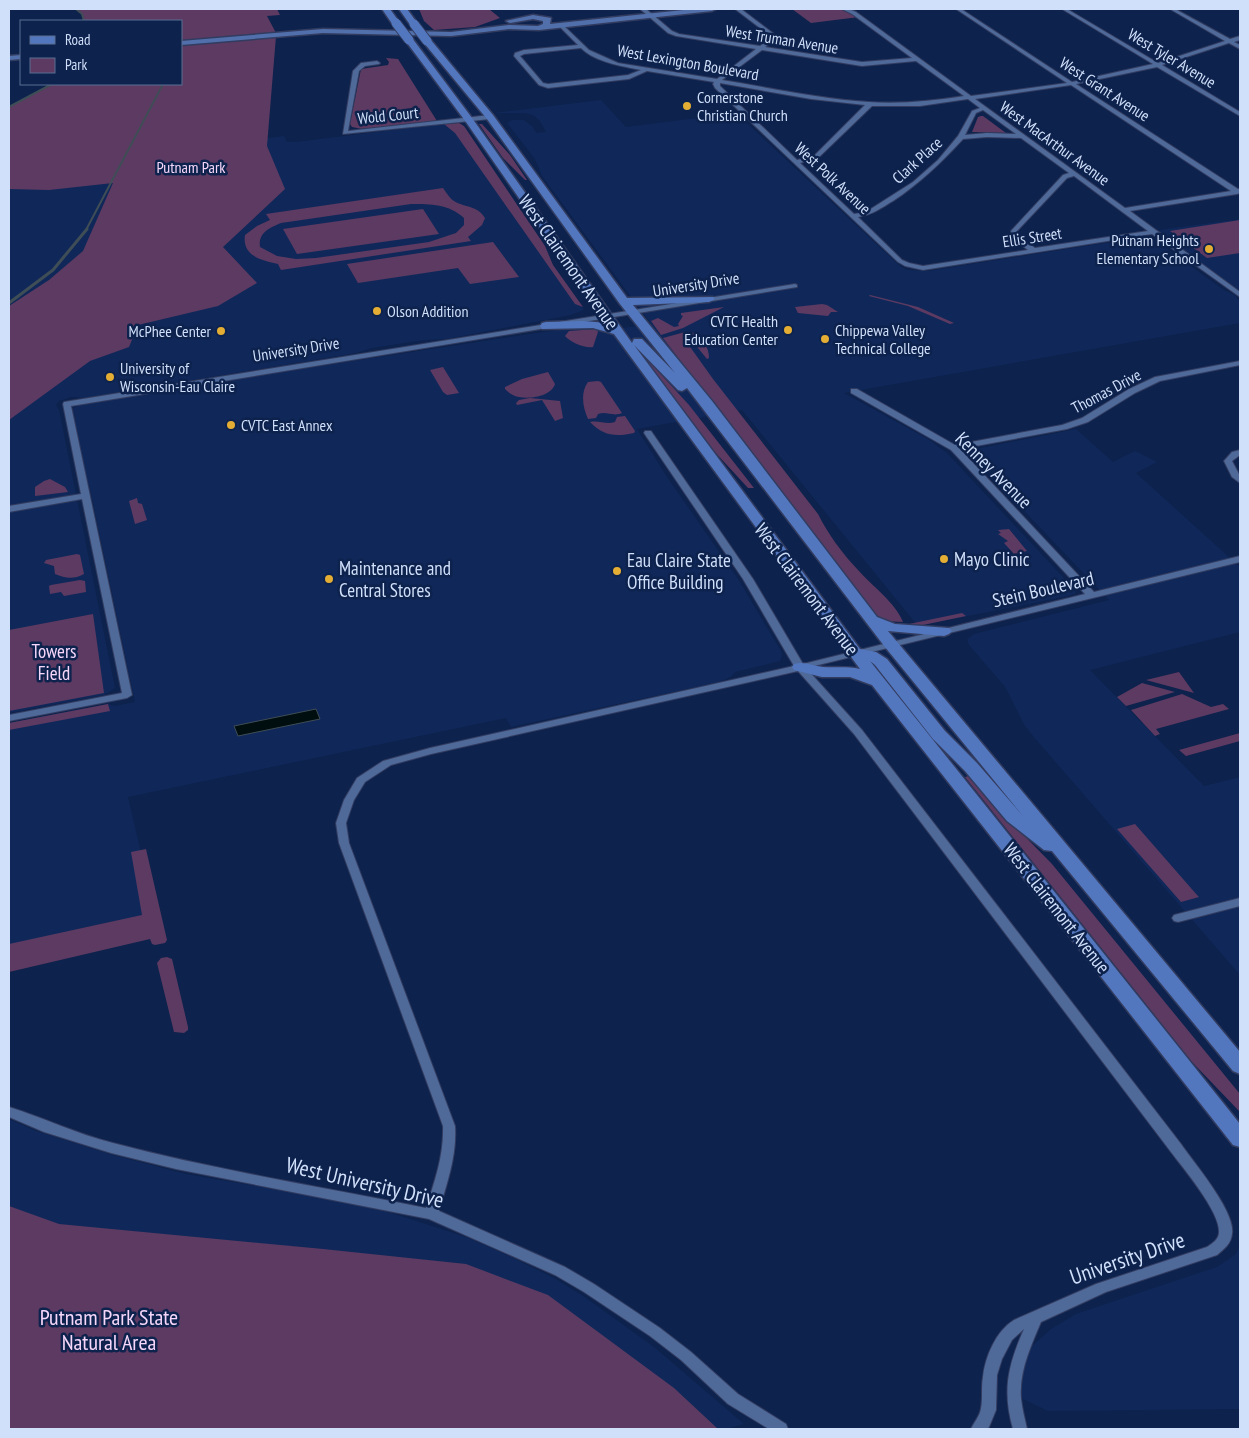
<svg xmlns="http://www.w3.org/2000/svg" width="1249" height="1438" font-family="'PT Sans Narrow',sans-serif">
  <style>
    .built { fill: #102859 }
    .green { fill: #5d3a62; fill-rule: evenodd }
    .water { fill: #010e0f; stroke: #3f4d56 }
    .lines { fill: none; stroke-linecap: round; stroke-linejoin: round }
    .stream-far1 { stroke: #3f4d56; stroke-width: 2 }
    .stream { stroke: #3f4d56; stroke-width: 3 }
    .street-casing { stroke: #323c60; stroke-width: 2 }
    .secondary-casing { stroke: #323c60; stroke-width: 3 }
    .primary-casing { stroke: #323c60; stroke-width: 3 }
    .street { fill: #4f6999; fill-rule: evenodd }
    .secondary { fill: #5170ab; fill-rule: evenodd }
    .primary { fill: #5377be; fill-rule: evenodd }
    .primary-bridge-casing { stroke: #323c60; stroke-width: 11; stroke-linecap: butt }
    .primary-bridge { stroke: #5377be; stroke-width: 9 }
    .poi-dot { fill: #e4ae35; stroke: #0d224c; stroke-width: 2 }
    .labels { text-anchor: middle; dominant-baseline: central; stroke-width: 5; stroke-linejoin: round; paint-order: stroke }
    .far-street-label { font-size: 16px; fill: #d0dffa; stroke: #0d224c }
    .far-poi-label { font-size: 16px; fill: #d0dffa; stroke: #0d224c; text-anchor: start }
    .far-park-label { font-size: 16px; fill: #f6d7fa; stroke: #0d224c }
    .street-label { font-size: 19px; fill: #d0dffa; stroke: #0d224c }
    .poi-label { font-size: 19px; fill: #d0dffa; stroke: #0d224c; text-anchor: start }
    .park-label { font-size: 19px; fill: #f6d7fa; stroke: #0d224c }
    .near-street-label { font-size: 22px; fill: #d0dffa; stroke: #0d224c }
    .near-park-label { font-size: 22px; fill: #f6d7fa; stroke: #0d224c }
  </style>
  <rect width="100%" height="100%" fill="#0d224c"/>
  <!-- built -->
  <path class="built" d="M276,36l-9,102 17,-2 3,6h9l153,-19 12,1 84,122 8,19 31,45 -13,5 -124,24 -23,1 -52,8 -16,5 -272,45 -13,-1 -12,4 -3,4 3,5 56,278 -11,7 -95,18v-608l42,-21h130v-39z
    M601,100l25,27 110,-14 164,153 7,4 21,1 221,-35 75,54 11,5 5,7v21l-396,70 84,46 19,14 128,137v4l-7,2 -150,30 -176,-216 -105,19 30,48 71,102 43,72 1,5 -2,5 -45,11 -4,5 -12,5 -208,45 -5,-9 -378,79 31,133 -150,34v-241l99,-19 7,2 20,-4 -44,-208 -22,-83 10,-6 195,-32 255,-39 43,-6 19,-1 16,3 44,-6 -109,-148 -7,-17 -28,-36 5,-3h12l9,7 3,6 10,-1 -6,-11 -7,-6 -9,-2h-30z
    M1240,219v76l-87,-63 13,-3z
    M1076,429l37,33 22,-11 22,11 -21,11 104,94v65l-150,38 114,116 36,-9v198l-207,-239 -8,-10 -19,-38 -37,-43 -2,-6 7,-5 135,-34 -140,-147 6,-4z
    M9,1119l27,12 77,24 73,19 158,27 38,9 84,27 41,18 47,23 32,20 68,49 90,77 -18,5h-717z
    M1240,1245v164l-192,2 -27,-13v-21l4,-15 7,-16 19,-17 25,-15 141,-47 19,-13z"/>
  <!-- green -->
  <path class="green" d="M76,9h201l3,6 -13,1 9,17 -95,8v-20h-97l-2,-7z
    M419,9h70l11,9 -25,9 -41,3 -10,-9z
    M792,9h58l9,8 -48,6z
    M276,36l-9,110 18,43 -62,58 34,36 -39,23 -80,19 -9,22 -39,14 -81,59v-114l40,-26 34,-29 30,-68 -64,7 -40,-1v-82l43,-23h129v-39z
    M386,58l12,1 39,62 -75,8 -10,-2 -2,-3 11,-55 27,-4 1,-3z
    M981,116h2l23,17 -34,-1 6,-15z
    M459,123l5,3 81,120 8,19 30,42 -8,-3 -120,-171 -11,-9z
    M479,124h3l28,31 17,25h-2l-22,-22z
    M443,188c3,4 7,11 11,13 11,7 23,4 31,17l-3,7 -14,12 3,4 -190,29 -3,-6c-17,-4 -36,-8 -33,-29l12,-9 13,-6 -4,-6zM411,204c20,0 38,0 53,14v7l-8,8 -27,9 -113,16 -20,1 -19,-3 -17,-9c-2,-14 9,-19 21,-24z
    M423,209l16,25 -142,20 -14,-25z
    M1240,220v33l-33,5 -37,-27z
    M493,242l26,35 -49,7 -12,-16 -100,15 -11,-19z
    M870,295l48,12 36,16 -4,1 -42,-18 -39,-10z
    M822,304l5,1 11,7h-7l-3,4 -30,-3 -3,-6z
    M724,307l-41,21 -22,7 -10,-14 7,-3 16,9 5,-1 -1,-2 5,-8 -2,-1v-2z
    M596,329l2,3 -5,15c-7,2 -23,-5 -28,-11l4,-5z
    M685,332l11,1c7,8 13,14 13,25l-2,1 -18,-22h-6l30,42 105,135c10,20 24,39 40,56 13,15 38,33 45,52l-20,-1 -12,-10 -208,-273z
    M645,357l44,48 65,83h-6l-46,-50 -59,-79z
    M443,367l16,26 -12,2 -4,-3 -13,-22z
    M548,372l7,12c-4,13 -28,16 -40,12 -3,-1 -7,-4 -10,-7v-2l17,-8z
    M598,381l3,1 21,31c-9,4 -15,-2 -24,1l-2,4 -8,1c-5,-11 -8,-26 0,-37z
    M530,398l30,3 3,17 -8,3 -13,-21 -25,5 -1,-2 3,-3z
    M625,416l10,15 -1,2c-18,4 -31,3 -44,-11 9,-2 16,3 25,0l2,-5z
    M50,479l15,8 3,5 -33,4v-9l9,-6z
    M137,498l1,5 4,1 5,16 -12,4 -6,-23z
    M1009,529l18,22 -13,3 -10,-11 4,-2 -10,-7 3,-1 -3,-3z
    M77,554l3,1 4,19c-11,6 -19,4 -29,0l-1,-8 -10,-3 2,-3z
    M80,580l5,1 1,11 -22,4 -3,-4 -11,2 -1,-8 2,-1z
    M962,613l4,3 -48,10 -26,-2h17z
    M93,614l11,79 -95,18v-81z
    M1179,672l15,21 -48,-13z
    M1142,683l33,9 -49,14 -9,-9z
    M1182,694l29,13 12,-3 6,5 -73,20 4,5 -5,2 -24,-26z
    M108,704l2,7 -101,19v-7z
    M1240,733v8l-54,15 -7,-6z
    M972,775l34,42 46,47 188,230v18l-48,-50 -227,-285z
    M1135,824l62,71 2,2 -18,5 -64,-73z
    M146,849l21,91 -2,3 -10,2 -3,-1 -2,-5 -141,33v-28l133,-29 -11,-63z
    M167,957l5,2 16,68v3l-4,3 -10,-1 -17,-69 4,-5z
    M9,1206l50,18 264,25 143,15 82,31 126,93 44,41h-709z"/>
  <!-- water -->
  <path class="water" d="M316,709l4,10 -82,17 -4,-10z"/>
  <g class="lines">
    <!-- stream-far1 -->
    <path class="stream-far1" d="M76,9l6,5 2,7
      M9,107l43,-23
      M86,230l77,-146"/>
    <!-- stream -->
    <path class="stream" d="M9,303l44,-33 34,-41"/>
    <defs>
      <path id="street" d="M640,9h6l26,22 7,3 81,12 12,-9 -37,-28h6l37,28 -13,10 97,15 50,-4 -60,-44 -10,-5h7l7,3 115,84 96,-13 -111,-74h5l111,73 81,-18 -91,-55h5l91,54 67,-22 -55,-32h5l55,30 10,-3v4l-6,2 6,3v4l-11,-6 -67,22 78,47v4l-83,-49 -81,17 162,105h2v4l-3,1 -107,17 110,81v5l-88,-63 -229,36 -18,-4 -7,-4 -183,-174 -2,-4 1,-2 -67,-11 -18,8 -81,9 -9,-3 -25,-29 1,-3 9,-3 54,-5 -18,-18v-2l2,-1 27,26 29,13 99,16 39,-30 -80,-13 -8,-3zM581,48c14,14 40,18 60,22l-13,5 -80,9 -5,-1 -23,-27 4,-2zM762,50l100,16 54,-5 48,35c-31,5 -63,8 -95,6 -49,-3 -98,-14 -147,-22zM720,83l91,16 54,6 -51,51 -17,4 -77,-74zM1071,85l160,106 -106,17 -150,-109zM968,99l12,9 -8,3 -14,25 -20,24 -25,22 -47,30 -12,2 -54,-51 18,-5 54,-52h48zM983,110l33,24 -29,-1 -22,2 11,-22zM987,137l34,1 48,35 -6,2 -52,56 2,7 15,12 -105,16 -14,-3 -7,-3 -44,-43c14,-2 23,-9 35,-16 27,-18 48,-38 70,-62zM1074,176l74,55 -113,17 -17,-12 -1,-5 50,-53z
        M377,61l3,2 -1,1 -14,2 -6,5 -11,60 142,-16 3,2 -3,2 -147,15 10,-63 8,-8z
        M795,284l2,1v2l-726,119 61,289 -5,3 -118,23v-6l113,-22 -40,-194 -73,13v-6l72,-12 -18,-90 1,-2z
        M1240,361v4l-80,16 -25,12 -47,29 -21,7 -107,20 134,143 146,-36v6l-434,106 56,62 319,414c13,19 55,68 51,90 -1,10 -8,15 -15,21l-111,37 -65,30c-10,24 -22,49 -20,76 1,11 4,21 6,31h-14c-11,-38 -5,-64 11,-100l-12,11 -10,19 -5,16 -1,35 -7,17 -2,2h-16c3,-7 9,-13 10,-21 2,-10 0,-21 2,-31 2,-20 13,-46 31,-57l82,-36 111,-37c6,-4 12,-8 12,-15 1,-20 -35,-63 -48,-80l-317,-418 -56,-63 -367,83 -40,11 -26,17 -11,18 -8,23 3,20 106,283c2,30 -8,57 -16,85l126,56 29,17 66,44 31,24 47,42 48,30 2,5h-19l-41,-25 -47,-44 -31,-24 -66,-44 -29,-17 -126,-56 -253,-50 -65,-16 -67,-21 -35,-15v-10c35,11 68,27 104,36 103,27 209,44 313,65 9,-28 18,-53 17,-82l-104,-283 -3,-20 8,-23 13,-22 26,-17 47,-13 364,-82 -51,-87 -99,-146 1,-2h6l102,148 50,85 282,-70 -134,-144 -100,-57v-4h6l98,56 107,-20 20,-7 47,-29 26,-12z
        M1240,450v5l-8,6 8,15v7l-8,-6 -8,-16 8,-9z
        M1240,898v8l-62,16 -4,-1 -2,-3 2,-3z"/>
      <path id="secondary" d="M693,9h23l-4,2 -173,19 -30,-1 -58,7 -128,-3 -142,12v-4l142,-12 128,3 58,-7 29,1 5,-2v-3l-10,-2 -23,4 -4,-2 27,-6 18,3 -1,6z
        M21,55v4l-12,1v-4z"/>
      <path id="primary" d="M382,9h8l10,14 -1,2h-6z
        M399,9h8l11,15 -1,2h-6z
        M409,37l3,1 60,80 160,225 2,-4h8l33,34 -55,-69 -133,-185 -63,-76v-4h6l63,76 134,183 86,-1 2,2 -6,3 -76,3 79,96 165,216 18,7 54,4 3,3 -3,3 -5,2 -56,-5 352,421v22l-7,-3 -181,-220 -8,-1 -37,-29 -42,-50 -32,-32 -58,-74 -5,-4 370,463v23l-7,-2 -361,-460 -22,-8h-28l-28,-7 -2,-3 2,-3c10,-3 19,2 29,3 12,1 24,-1 37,2l-246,-335 -21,-6 -51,1 -2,-3 2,-3 4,-1 38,-1 22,2 -140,-201 -61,-82zM634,345l44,45 4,1 5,-3 198,259 138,169 -46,-53 -32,-32 -58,-72 -11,-7 -16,-3z"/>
    </defs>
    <!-- street casing -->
    <use href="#street" class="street-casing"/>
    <!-- secondary casing -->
    <use href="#secondary" class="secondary-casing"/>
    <!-- primary casing -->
    <use href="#primary" class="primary-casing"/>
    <!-- street -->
    <use href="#street" class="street"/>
    <!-- secondary -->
    <use href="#secondary" class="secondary"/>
    <!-- primary -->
    <use href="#primary" class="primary"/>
    <defs>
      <path id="primary-bridge" d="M396,23l13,17
        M414,24l13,17"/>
    </defs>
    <!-- primary-bridge casing -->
    <use href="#primary-bridge" class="primary-bridge-casing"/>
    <!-- primary-bridge -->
    <use href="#primary-bridge" class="primary-bridge"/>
  </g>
  <!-- markers -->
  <g class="poi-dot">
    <circle cx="687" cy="106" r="5"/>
    <circle cx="1209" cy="249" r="5"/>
    <circle cx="377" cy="311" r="5"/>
    <circle cx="788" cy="330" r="5"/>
    <circle cx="221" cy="331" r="5"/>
    <circle cx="825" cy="339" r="5"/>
    <circle cx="110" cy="377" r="5"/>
    <circle cx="231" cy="425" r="5"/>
    <circle cx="944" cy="559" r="5"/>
    <circle cx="617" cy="571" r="5"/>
    <circle cx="329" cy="579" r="5"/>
  </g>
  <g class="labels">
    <!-- far-street labels -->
    <g class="far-street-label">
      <text transform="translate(782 39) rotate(9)">West Truman Avenue</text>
      <text transform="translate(1172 58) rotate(31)">West Tyler Avenue</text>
      <text transform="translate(688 62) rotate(10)">West Lexington Boulevard</text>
      <text transform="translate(1105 89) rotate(33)">West Grant Avenue</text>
      <text transform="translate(388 115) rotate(-6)">Wold Court</text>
      <text transform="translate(1055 143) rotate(36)">West MacArthur Avenue</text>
      <text transform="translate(917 160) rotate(-42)">Clark Place</text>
      <text transform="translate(833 178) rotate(43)">West Polk Avenue</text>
      <text transform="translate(1032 237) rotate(-9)">Ellis Street</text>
      <text transform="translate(696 284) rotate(-9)">University Drive</text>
      <text transform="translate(296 349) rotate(-9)">University Drive</text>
      <text transform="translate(1106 391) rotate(-28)">Thomas Drive</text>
    </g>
    <!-- far-poi labels -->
    <g class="far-poi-label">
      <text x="697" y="97">Cornerstone<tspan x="697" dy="18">Christian Church</tspan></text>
      <text x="1199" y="240" text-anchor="end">Putnam Heights<tspan x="1199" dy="18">Elementary School</tspan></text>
      <text x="387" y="311">Olson Addition</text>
      <text x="778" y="321" text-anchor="end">CVTC Health<tspan x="778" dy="18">Education Center</tspan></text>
      <text x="835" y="330">Chippewa Valley<tspan x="835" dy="18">Technical College</tspan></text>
      <text x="211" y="331" text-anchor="end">McPhee Center</text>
      <text x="120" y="368">University of<tspan x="120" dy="18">Wisconsin-Eau Claire</tspan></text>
      <text x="241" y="425">CVTC East Annex</text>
    </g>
    <!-- far-park labels -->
    <g class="far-park-label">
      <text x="191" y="167">Putnam Park</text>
    </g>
    <!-- street labels -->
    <g class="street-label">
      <text transform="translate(569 262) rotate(55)">West Clairemont Avenue</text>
      <text transform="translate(994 470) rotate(45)">Kenney Avenue</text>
      <text transform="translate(807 589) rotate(53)">West Clairemont Avenue</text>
      <text transform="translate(1043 589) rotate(-13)">Stein Boulevard</text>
      <text transform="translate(1057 908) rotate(52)">West Clairemont Avenue</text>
    </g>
    <!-- poi labels -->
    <g class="poi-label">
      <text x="954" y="559">Mayo Clinic</text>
      <text x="627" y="560">Eau Claire State<tspan x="627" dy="22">Office Building</tspan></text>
      <text x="339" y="568">Maintenance and<tspan x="339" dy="22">Central Stores</tspan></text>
    </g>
    <!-- park labels -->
    <g class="park-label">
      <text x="54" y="651">Towers<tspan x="54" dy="22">Field</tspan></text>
    </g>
    <!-- near-street labels -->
    <g class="near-street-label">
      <text transform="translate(365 1182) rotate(13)">West University Drive</text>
      <text transform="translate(1127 1258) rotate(-19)">University Drive</text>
    </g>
    <!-- near-park labels -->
    <g class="near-park-label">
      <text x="109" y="1317">Putnam Park State<tspan x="109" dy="25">Natural Area</tspan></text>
    </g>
  </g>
  <!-- border -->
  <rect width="1249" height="1438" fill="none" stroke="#d0dffa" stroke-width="20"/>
  <!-- legend -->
  <rect x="20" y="20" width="162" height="65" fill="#0d224c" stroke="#5b6e92"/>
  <rect x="30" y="36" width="25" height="8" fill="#5377be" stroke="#5b6e92"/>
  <text x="65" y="45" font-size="15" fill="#d0dffa">Road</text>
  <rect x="30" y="58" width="25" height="15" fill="#5d3a62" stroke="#5b6e92"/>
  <text x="65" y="70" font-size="15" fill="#d0dffa">Park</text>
</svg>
